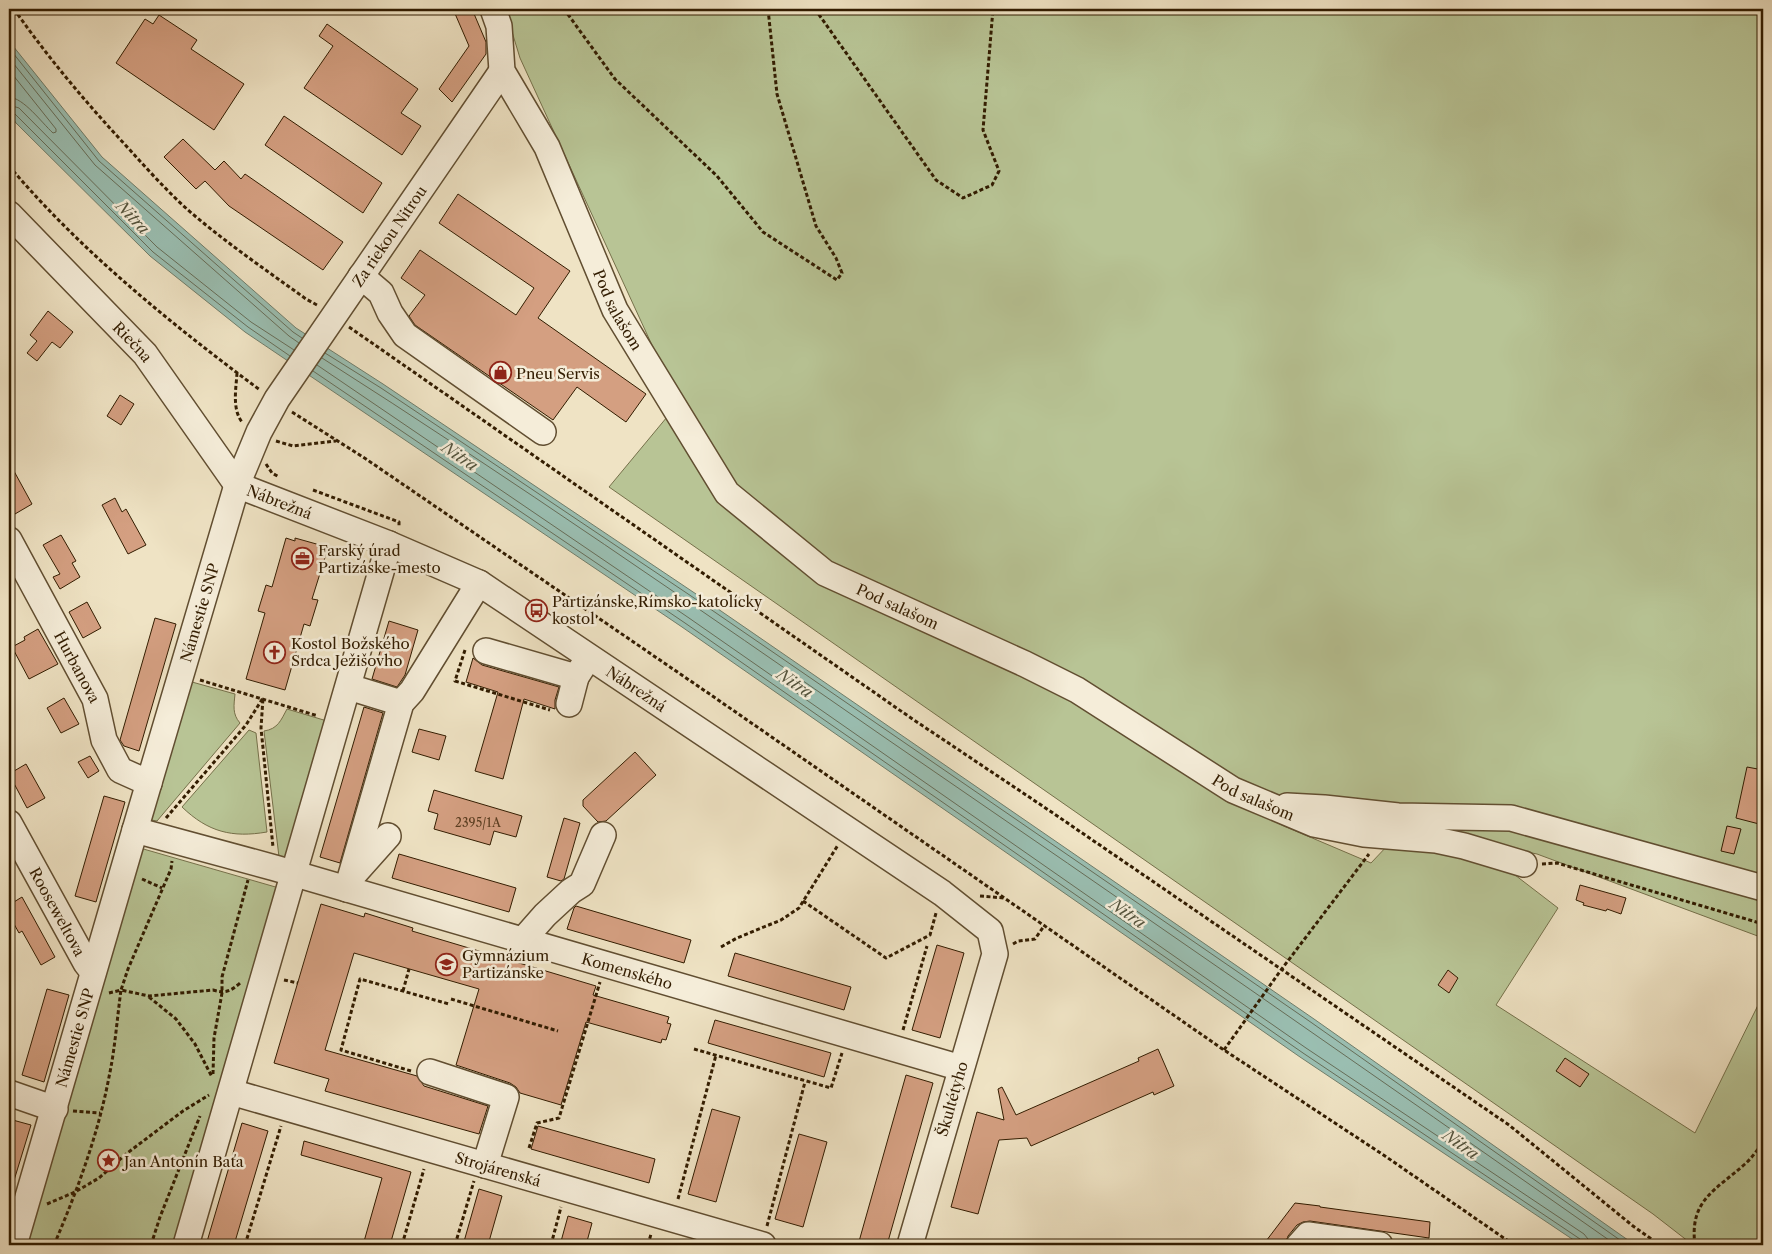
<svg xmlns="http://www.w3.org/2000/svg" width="1772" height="1254" font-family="'Libre Caslon Text',serif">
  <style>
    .green { fill: #b8c495; stroke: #75704a }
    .water { fill: #9abeb1; stroke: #707d6a }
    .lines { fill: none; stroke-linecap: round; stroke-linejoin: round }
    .shore { stroke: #666d58; stroke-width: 1 }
    .building { fill: #d49f81; stroke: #321c00 }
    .minor-casing { stroke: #614e31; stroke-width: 28 }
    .path { stroke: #321c00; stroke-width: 3; stroke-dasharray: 4 2.5; stroke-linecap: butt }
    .minor { stroke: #f5edd9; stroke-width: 25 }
    .labels { text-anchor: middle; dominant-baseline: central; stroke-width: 5; stroke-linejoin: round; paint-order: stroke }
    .number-label { font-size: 12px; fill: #5a3d20 }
    .street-label { font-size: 15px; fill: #321c00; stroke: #f5edd9 }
    .poi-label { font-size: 15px; fill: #321c00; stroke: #f5edd9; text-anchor: start }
    .water-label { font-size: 16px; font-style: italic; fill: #56553e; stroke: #f5edd9 }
  </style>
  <rect width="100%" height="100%" fill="#efe3c4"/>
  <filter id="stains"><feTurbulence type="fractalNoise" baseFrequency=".004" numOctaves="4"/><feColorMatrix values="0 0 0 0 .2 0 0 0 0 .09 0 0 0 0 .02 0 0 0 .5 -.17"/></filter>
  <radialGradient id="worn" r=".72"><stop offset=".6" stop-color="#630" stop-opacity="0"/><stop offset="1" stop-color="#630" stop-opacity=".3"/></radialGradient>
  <!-- green -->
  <path class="green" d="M505,9h1258v929l-226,-84 -72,-15 -177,-32 -449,-233 -108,-85 -51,-83 -160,-348z
    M672,411l44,82 138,105 218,102 150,96 62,30 87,37 18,-19 100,19 26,12 43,33 -62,97 199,128 68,-138v250h-70l-40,-31 -1044,-727z
    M192,682l43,12c-1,11 -3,20 5,29l-83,98 -6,-1z
    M287,709l40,12 -41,138 -7,-2 -15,-126c14,-2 17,-11 23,-22z
    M249,730l7,3 11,99c-35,6 -59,0 -85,-25z
    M140,848l139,40 -103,357h-152z"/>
  <!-- water -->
  <path class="water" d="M9,41l93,116 194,171 87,56 322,216 609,419 321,226h-54l-281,-188 -618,-430 -437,-295 -95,-76 -134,-133 -7,-10z"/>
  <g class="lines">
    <!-- shore -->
    <path class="shore" d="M9,48l90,113 194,171 9,6
      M9,58l86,107 194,171 10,7
      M9,70l47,59v3l-3,1c-12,-11 -29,-35 -44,-36
      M9,105l10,3 138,139 94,75 43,28
      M9,111l5,2 139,139 95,75 42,29
      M325,353l56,35 322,216 609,419 315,222
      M322,358c190,121 376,250 562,379 245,168 489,337 732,508
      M317,365l372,253 617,430 278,186 4,5 1,6
      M313,371l372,252 618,430 277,186 3,6"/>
  </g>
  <!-- building -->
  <path class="building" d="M453,9h19l14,33v12l-34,48 -13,-13 30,-43z
    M159,15l38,25 -6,9 53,35 -30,46 -98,-67 29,-44 8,5z
    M327,24l91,65 -17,24 20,13 -19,29 -98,-67 29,-42 -14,-10z
    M284,116l98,67 -19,30 -98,-68z
    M183,139l32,31 9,-9 17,18 4,-5 98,68 -20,28 -94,-64 -24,-25 -9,8 -32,-32z
    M458,194l112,77 -32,47 108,76 -20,28 -49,-35 -24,33 -138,-95 -6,-9 16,-21 -24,-17 19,-28 96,65 18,-27 -95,-65z
    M48,311l25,21 -13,16 -8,-6 -15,19 -10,-8 10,-12 -7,-6z
    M120,395l14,9 -13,21 -14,-9z
    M9,462l23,42 -17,10 -6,-11z
    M115,498l7,14 4,-3 20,36 -18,9 -26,-49z
    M61,535l15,26 -4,2 8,14 -20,12 -7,-12 7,-3 -17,-29z
    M286,538l9,3v-3l25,7 -2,3 9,3 -15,48 6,1 -8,26 -6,-2 -19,66 -39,-11 19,-66 -7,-2 8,-26 6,2z
    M87,602l14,26 -18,10 -14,-26z
    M155,618l21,6 -37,127 -15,-5 -4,-6z
    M389,621l29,9 -13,45 -8,12 -25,-8z
    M38,629l20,35 -29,15 -17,-32 13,-7 -1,-3z
    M473,658l9,7 77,22 -4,13v9l-31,-10 -21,80 -28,-8 23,-79 -32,-10z
    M64,698l15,26 -18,9 -14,-25z
    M364,707l19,6 -43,150 -20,-6z
    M419,729l27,7 -7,24 -27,-8z
    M635,752l21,23 -50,46 -8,1 -15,-16v-6z
    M90,756l9,15 -11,7 -10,-16z
    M26,764l19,34 -18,10 -18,-34z
    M1747,767l16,3v55l-27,-7z
    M434,790l88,26 -6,21 -22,-6 -4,14 -56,-16 4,-15 -10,-3z
    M104,796l21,6 -29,100 -21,-6z
    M564,818l16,5 -16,56 -3,2 -14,-4z
    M1727,826l14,3 -7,25 -13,-3z
    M399,854l117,34 -7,24 -117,-34z
    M1580,885l46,13 -5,16 -14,-5 -1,2 -23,-6 1,-2 -8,-3z
    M22,897l33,60 -14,8 -19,-34 -3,2 -10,-18v-10z
    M321,904l43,13 1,-4 48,15 -1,3 184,55 -3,9 76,22 -2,6 4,1 -5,16 -4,-1 -1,4 -75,-21 -25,83 -41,-12 -4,-6 -6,-4 -54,-18 23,-76 -125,-36 -29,97 92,26 7,10 64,20 -9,28 -154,-43 4,-12 -55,-16z
    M576,906l115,34 -7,23 -117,-34 7,-21z
    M937,945l27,8 -24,85 -28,-8z
    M735,953l116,34 -7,23 -116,-34z
    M1448,970l10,8 -9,15 -11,-8z
    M47,989l22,6 -25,87 -22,-7z
    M715,1020l116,33 -7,24 -116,-34z
    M1158,1049l16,37 -20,9 -1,-3 -122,54 -4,-8 -28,2 -21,74 -27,-7 26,-95 27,8 -6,-31 4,-2 14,28 123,-54 -1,-3z
    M1565,1058l24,16 -9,13 -24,-16z
    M906,1075l27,8 -46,162h-29z
    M712,1109l28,8 -24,85 -28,-8z
    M9,1119l22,6 -19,62 -3,-1z
    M242,1123l26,8 -34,114h-28z
    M538,1126l117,33 -6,24 -118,-34z
    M799,1134l28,8 -24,85 -28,-8z
    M304,1141l107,31 -21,73h-27l19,-67 -81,-23z
    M479,1189l23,7 -14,49h-25z
    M1295,1203l25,3v1l110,15 -1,16 -119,-17 -7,1 -6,3 -9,11 -3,9h-22z
    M568,1216l24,7 -6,22h-26z"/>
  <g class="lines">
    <defs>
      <g id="minor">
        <path id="s1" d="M493,9l6,17 3,45 45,76 68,163 112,183 98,80 200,91 52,26 156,100 81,34 50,10 72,6 28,6 60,18"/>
        <path id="s2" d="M9,214l136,140 92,131 152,59 90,39 463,310 48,38 5,23 -85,291"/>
        <path d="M361,276l20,17 9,20 15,22 138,97"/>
        <path id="s3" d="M9,540l86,159 9,41 16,30 29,13"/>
        <path d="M486,651l90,26"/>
        <path d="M349,687l52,16"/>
        <path d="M569,704l7,-27 9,-14"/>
        <path d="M1287,806l37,2 74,8 113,2 252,70"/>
        <path id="s4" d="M9,823l77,140 7,9"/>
        <path id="s5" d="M135,830l140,38 686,200"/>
        <path d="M355,873l33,-37"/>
        <path d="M347,889l54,-186 11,-12 67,-108"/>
        <path d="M523,940l22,-25 26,-24 11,-7 21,-49"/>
        <path d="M430,1072l76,25 -21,68"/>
        <path id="s6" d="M231,1092l532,153"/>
        <path d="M9,1093l46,16"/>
        <path id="s7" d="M14,1245l121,-415 102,-345 22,-53 18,-33 225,-328"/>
        <path d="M186,1245l203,-701"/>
        <path d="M1299,1245l9,-10 72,10"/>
      </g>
    </defs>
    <!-- minor casing -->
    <use href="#minor" class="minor-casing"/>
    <!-- path -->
    <path class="path" d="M14,9c35,50 74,96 116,141 18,20 37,41 58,60 37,32 78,60 118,89l11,6
      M564,9l51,70 102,97 46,56 74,48 5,-7 -6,-15 -20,-32 -39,-132 -9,-85
      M815,9l121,171 27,18 29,-13 7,-14 -16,-41 10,-121
      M9,166c73,86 161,157 251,224
      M349,327l562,391 139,93 459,314 124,101 27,19
      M237,373c-1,16 -5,36 5,49
      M292,412l74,47 345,236 513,355 161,106 129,89
      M276,441l17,5 43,-5
      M266,464l6,9 7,4
      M313,490l86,32v4
      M465,650l-10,31 95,29
      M200,680l118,36
      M166,818l80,-93 17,-27 -2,30 12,119
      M1542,864l15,-1 206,61
      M142,879l20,9
      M980,896l24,2
      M803,901l83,57 44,-23 6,-22
      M1013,944l5,-3 17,-2 9,-13
      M721,947l16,-9 44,-18 18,-12 39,-63
      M284,980l14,3
      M403,991l6,-22
      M109,993l12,-3 7,-21 43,-100 1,-8
      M149,997l27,22 19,25 17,33
      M451,999l107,32
      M903,1030l24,-84
      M694,1049l137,39 11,-35
      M1224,1050l57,-80 88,-116
      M411,1071l-70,-21 19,-71 89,25
      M213,1074l1,-36 8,-45v-16l26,-97
      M73,1111l27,2
      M529,1148l8,-25 22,-5 41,-136
      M678,1199l38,-144
      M47,1204l28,-12 24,-14 27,-24 57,-43 26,-16
      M767,1226l38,-144
      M54,1245c23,-54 44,-110 55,-168 6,-28 8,-58 12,-87l28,6 64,-6c12,4 18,1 27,-7
      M151,1245l9,-28 40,-101
      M245,1245l36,-119
      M402,1245l22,-76
      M455,1245l19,-64
      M551,1245l10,-38
      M648,1245l3,-11
      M1695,1245c-6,-45 21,-55 50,-81 7,-6 13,-15 18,-22"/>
    <!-- minor -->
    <use href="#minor" class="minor"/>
  </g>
  <!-- icons -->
  <defs>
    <symbol id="shop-ring" viewBox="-11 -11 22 22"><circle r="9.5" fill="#f5edd9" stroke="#8f2418" stroke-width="1.5"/><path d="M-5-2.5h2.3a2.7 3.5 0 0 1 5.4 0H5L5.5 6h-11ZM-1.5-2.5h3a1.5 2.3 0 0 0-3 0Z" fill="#8f2418"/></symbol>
    <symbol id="office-ring" viewBox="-11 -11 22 22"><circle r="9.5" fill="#f5edd9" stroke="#8f2418" stroke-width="1.5"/><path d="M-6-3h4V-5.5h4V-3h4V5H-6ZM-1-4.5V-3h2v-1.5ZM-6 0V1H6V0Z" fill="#8f2418"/></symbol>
    <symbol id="bus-ring" viewBox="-11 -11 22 22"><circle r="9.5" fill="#f5edd9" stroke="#8f2418" stroke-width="1.5"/><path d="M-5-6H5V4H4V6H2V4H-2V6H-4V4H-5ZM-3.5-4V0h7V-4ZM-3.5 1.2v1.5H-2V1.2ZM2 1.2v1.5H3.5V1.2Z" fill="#8f2418"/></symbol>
    <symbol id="church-ring" viewBox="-11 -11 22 22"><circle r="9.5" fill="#f5edd9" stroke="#8f2418" stroke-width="1.5"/><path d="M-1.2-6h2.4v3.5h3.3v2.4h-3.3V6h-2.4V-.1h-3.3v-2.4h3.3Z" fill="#8f2418"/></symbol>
    <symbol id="university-ring" viewBox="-11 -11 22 22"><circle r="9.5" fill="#f5edd9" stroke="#8f2418" stroke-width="1.5"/><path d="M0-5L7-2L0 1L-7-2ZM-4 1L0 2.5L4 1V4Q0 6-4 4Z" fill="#8f2418"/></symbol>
    <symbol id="sight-ring" viewBox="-11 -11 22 22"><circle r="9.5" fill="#f5edd9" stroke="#8f2418" stroke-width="1.5"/><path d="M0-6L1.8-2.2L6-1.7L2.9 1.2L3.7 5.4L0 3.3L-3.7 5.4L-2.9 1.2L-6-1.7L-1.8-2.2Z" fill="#8f2418"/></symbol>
  </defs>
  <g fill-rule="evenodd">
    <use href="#shop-ring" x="488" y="360" width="25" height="25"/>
    <use href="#office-ring" x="290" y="546" width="25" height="25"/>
    <use href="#bus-ring" x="524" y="598" width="25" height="25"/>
    <use href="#church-ring" x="262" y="640" width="25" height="25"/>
    <use href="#university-ring" x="434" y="952" width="25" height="25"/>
    <use href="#sight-ring" x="96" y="1148" width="25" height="25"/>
  </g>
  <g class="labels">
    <!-- number labels -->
    <g class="number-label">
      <text x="478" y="822">2395/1A</text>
    </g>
    <!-- street labels -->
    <g class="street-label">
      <text stroke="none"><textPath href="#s7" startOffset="1085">Za riekou Nitrou</textPath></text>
      <text stroke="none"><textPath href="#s1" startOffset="329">Pod salašom</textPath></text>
      <text stroke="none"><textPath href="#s2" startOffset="178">Riečna</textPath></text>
      <text stroke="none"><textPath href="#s2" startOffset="401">Nábrežná</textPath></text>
      <text stroke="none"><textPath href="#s1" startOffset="749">Pod salašom</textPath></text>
      <text stroke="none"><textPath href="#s7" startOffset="659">Námestie SNP</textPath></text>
      <text stroke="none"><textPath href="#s3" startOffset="144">Hurbanova</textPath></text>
      <text stroke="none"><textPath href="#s2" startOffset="806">Nábrežná</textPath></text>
      <text stroke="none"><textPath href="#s1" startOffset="1154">Pod salašom</textPath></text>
      <text stroke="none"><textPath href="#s4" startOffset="101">Rooseweltova</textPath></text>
      <text stroke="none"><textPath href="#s5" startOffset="512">Komenského</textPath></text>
      <text stroke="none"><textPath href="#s7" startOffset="216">Námestie SNP</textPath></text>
      <text transform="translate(952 1099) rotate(-74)">Škultétyho</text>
      <text stroke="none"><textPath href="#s6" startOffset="278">Strojárenská</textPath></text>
    </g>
    <!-- poi labels -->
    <g class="poi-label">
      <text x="516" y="373">Pneu Servis</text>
      <text x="318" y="550">Farský úrad<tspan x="318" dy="17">Partizáske-mesto</tspan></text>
      <text x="552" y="601">Partizánske,Rímsko-katolícky<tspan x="552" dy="17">kostol</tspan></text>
      <text x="291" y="643">Kostol Božského<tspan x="291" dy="17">Srdca Ježišovho</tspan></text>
      <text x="462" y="955">Gymnázium<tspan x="462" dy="17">Partizánske</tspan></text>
      <text x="124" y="1161">Jan Antonín Baťa</text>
    </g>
    <!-- water labels -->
    <g class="water-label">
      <text transform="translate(133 217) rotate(46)">Nitra</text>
      <text transform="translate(460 456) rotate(34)">Nitra</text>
      <text transform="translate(795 683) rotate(34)">Nitra</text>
      <text transform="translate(1128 913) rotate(35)">Nitra</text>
      <text transform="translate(1461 1144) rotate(35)">Nitra</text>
    </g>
  </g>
  <!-- margin -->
  <rect width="1772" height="1254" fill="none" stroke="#efe3c4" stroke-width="30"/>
  <rect x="10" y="10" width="1752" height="1234" fill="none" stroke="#321c00" stroke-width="2.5"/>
  <rect x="15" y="15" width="1742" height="1224" fill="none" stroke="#321c00"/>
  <rect width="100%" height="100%" filter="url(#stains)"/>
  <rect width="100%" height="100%" fill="url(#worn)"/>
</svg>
